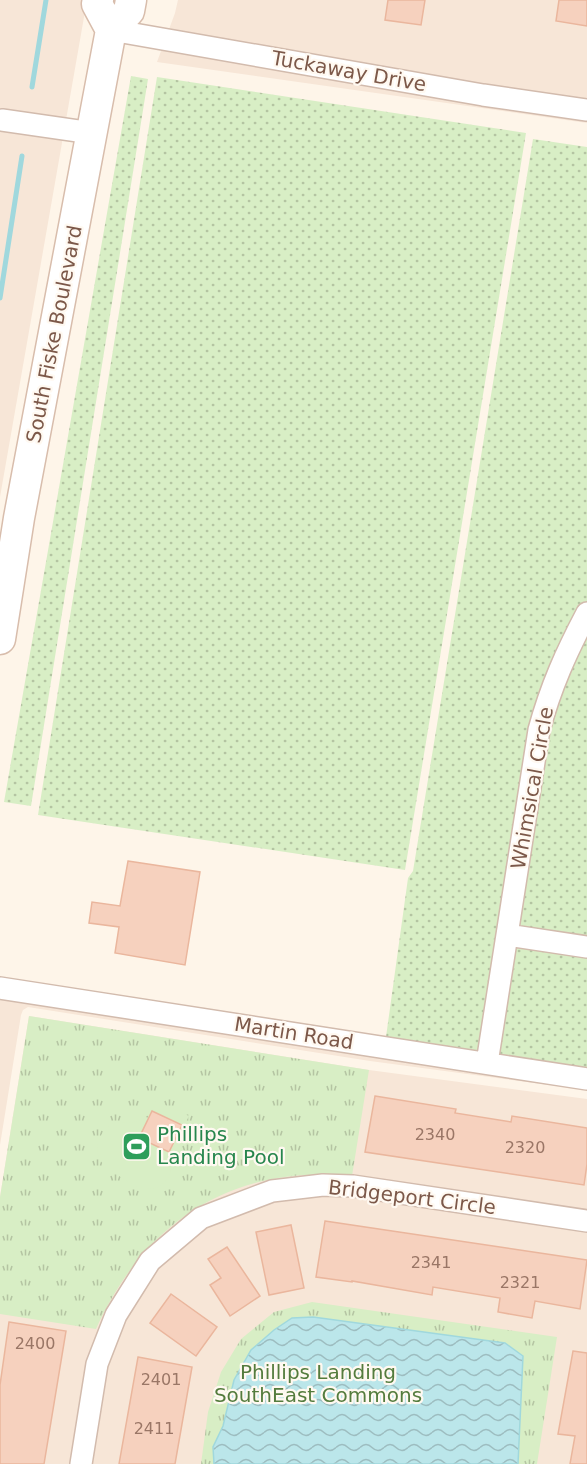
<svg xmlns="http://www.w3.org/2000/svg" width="587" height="1464" font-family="'DejaVu Sans',sans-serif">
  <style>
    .residential { fill: #f7e6d7 }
    .grass { fill: url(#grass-dots) }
    .park { fill: url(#park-tufts) }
    .pitch { fill: #d8eec5 }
    .water { fill: url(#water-waves); stroke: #a0d8dd; stroke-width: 1.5 }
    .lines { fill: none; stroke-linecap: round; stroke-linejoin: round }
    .stream { stroke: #a0d8dd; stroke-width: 5 }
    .building { fill: #f6d1be; stroke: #eab69d; stroke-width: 1.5 }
    .minor-casing { stroke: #d2bbad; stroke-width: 24 }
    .secondary-casing { stroke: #d8bdac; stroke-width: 33 }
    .minor { stroke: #fff; stroke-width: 21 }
    .secondary { stroke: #fff; stroke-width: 30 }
    .labels { text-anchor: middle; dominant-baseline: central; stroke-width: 4.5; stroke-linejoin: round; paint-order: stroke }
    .number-label { font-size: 16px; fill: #9a7666 }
    .street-label { font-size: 20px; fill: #7c5849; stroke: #fff9f1 }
    .leisure-label { font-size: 20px; fill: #27864d; stroke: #fff9f1; text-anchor: start }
    .park-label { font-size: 20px; fill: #547c3d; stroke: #fff9f1 }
  </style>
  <defs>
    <pattern id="grass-dots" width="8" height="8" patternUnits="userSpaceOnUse" patternTransform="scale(1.5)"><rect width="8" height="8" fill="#d8eec5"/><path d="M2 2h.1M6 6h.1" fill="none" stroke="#b4c4a2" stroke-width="1.8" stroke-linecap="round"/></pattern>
    <pattern id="park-tufts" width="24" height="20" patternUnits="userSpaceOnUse" patternTransform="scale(1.5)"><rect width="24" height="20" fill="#d8eec5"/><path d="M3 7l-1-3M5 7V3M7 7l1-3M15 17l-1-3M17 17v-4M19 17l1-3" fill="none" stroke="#b4c4a2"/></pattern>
    <pattern id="water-waves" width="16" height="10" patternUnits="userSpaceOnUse" patternTransform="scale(1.5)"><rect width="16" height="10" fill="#bbe6ea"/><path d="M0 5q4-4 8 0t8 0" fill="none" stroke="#9dbdc0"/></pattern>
  </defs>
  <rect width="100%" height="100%" fill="#fef5e9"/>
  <!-- residential -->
  <path class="residential" d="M0,0h87l-87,497z
    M178,0h409v123l-430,-61 18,-49z
    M0,998l20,3 567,89 -217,-29 -342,-54 -5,3 -2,5 -21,130z
    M29,1016l340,54 218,29v365h-587v-267z"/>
  <!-- grass -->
  <path class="grass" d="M131,76l17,3 -117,727 -27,-4z
    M157,77l369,56 -121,737 -367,-55z
    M533,139l54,8v921l-201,-31 22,-159 5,-7z"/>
  <!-- park -->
  <path class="park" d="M29,1016l340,54 -17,106c-119,-12 -208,46 -256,153l-96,-15v-117z
    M312,1302l245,35 -20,127h-336l7,-52 13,-40 20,-33 33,-27z"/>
  <!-- pitch -->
  <path class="pitch" d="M156,1101l33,15 -21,42c4,7 4,14 -1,21 -15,21 -39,4 -53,-7 -5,-3 -11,-7 -14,-12 -7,-12 1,-30 12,-36 6,-3 9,-1 14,-1 7,0 16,-4 23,-6z"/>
  <!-- water -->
  <path class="water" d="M313,1317l192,26 18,13 -5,108h-304l-1,-17 10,-21 11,-46 17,-30 23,-20 18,-12z"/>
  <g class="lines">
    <!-- stream -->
    <path class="stream" d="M32,87l14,-87
      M0,298l22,-142"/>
  </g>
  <!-- building -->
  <path class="building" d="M388,0h37l-4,25 -36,-5z
    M559,0h28v26l-31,-5z
    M128,861l72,11 -15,93 -70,-12 4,-26 -30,-4 3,-21 28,4z
    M375,1096l81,13 -1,4 56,9 1,-6 75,12v36l-3,21 -219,-33z
    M152,1111l30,14 -13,27 -30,-14z
    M325,1221l262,39 -7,49 -45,-8 -3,17 -34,-6 2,-14 -67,-11 -1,8 -80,-14v1l-36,-5z
    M291,1225l13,63 -35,7 -13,-63z
    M227,1247l33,49 -30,20 -20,-31 11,-7 -13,-19z
    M171,1294l46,33 -21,29 -46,-33z
    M9,1322l57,9 -22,133h-44v-79z
    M573,1351l14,2v111h-17l5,-28 -17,-2z
    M138,1357l54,10 -17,97h-56z"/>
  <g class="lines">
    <defs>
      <path id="minor" d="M111,30l372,65 104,15
        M2,120l90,13
        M507,935l80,12
        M0,988l587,91
        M487,1063l52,-333c12,-44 27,-77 48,-117
        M81,1464l16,-100 19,-49 34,-54 51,-43 71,-27 51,-6 30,1 234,35"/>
      <path id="secondary" d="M98,0l-1,4 14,26
        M0,639l19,-121 92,-488 18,-19 2,-11"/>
    </defs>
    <!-- minor casing -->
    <use href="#minor" class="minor-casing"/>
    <!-- secondary casing -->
    <use href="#secondary" class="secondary-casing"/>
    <!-- minor -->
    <use href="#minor" class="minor"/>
    <!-- secondary -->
    <use href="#secondary" class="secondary"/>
  </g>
  <!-- icons -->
  <defs>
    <symbol id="stadium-square" viewBox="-11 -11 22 22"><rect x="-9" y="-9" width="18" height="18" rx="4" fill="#2e9e5b" stroke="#fff9f1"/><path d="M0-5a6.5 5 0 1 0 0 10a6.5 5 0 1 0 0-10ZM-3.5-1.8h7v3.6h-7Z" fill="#fff"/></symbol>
  </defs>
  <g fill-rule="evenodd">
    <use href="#stadium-square" x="120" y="1130" width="33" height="33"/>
  </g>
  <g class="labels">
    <!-- number labels -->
    <g class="number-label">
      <text x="435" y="1134">2340</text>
      <text x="525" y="1147">2320</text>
      <text x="431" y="1262">2341</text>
      <text x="520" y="1282">2321</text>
      <text x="35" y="1343">2400</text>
      <text x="161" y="1379">2401</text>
      <text x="154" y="1428">2411</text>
    </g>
    <!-- street labels -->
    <g class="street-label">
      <text transform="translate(349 71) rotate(10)">Tuckaway Drive</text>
      <text transform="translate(54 334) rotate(-79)">South Fiske Boulevard</text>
      <text transform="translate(532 788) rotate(-80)">Whimsical Circle</text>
      <text transform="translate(294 1033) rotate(9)">Martin Road</text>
      <text transform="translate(412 1197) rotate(7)">Bridgeport Circle</text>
    </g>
    <!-- leisure labels -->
    <g class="leisure-label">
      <text x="157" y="1134">Phillips<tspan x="157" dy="23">Landing Pool</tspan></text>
    </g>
    <!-- park labels -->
    <g class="park-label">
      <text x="318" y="1372">Phillips Landing<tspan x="318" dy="23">SouthEast Commons</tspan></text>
    </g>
  </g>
</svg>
